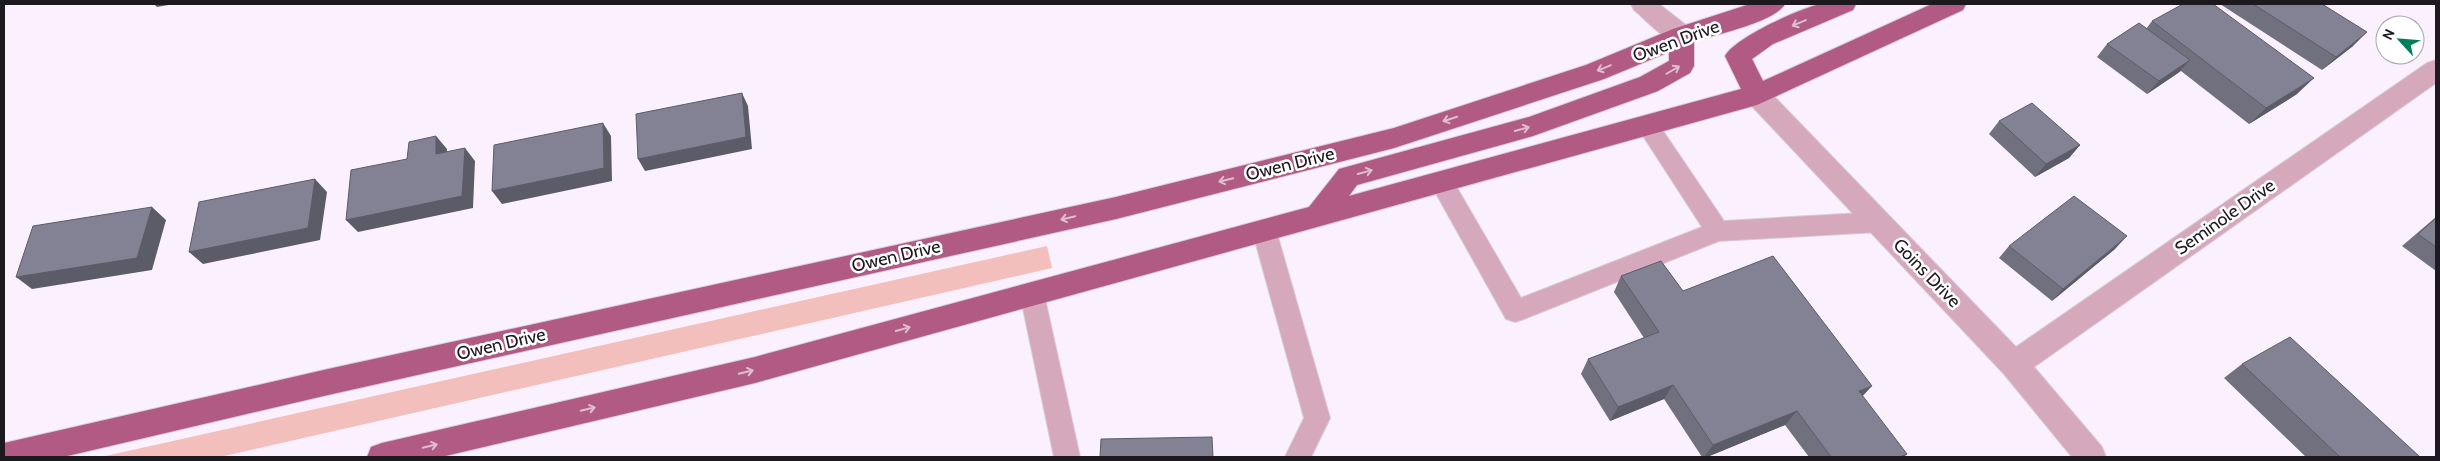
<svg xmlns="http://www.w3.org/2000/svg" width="2440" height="461" font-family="Cabin,sans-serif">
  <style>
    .green { fill: #f2bfbc }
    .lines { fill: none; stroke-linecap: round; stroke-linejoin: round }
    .service-casing { stroke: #d8ced9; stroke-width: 2 }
    .minor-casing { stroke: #d8ced9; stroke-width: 2 }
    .trunk-casing { stroke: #d8ced9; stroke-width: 2 }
    .service { fill: #d6a8bc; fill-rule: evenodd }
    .minor { fill: #d6a8bc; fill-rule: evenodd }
    .trunk { fill: #b05a84; fill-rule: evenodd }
    .wall { fill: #71707f }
    .shaded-wall { fill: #5c5b68 }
    .building { fill: #838294; stroke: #5c5b68 }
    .oneway { stroke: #dfbdce }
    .labels { text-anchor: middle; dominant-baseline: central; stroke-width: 5; stroke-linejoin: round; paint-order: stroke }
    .street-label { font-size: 18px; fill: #1e191f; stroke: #fff }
  </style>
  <rect width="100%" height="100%" fill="#fbf0fd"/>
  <!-- green -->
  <path class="green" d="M1047,246l5,22 -832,189h-119z"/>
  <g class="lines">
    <defs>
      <path id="service" d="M1647,116l8,3 69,102 155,-9 8,3 4,7 -4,7 -8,3 -160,9 -195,78 -9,3 -9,-3 -77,-138 4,-7 8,-2 8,2 72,124 181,-71 -66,-102 3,-6z
        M1264,220l8,3 4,7 54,188 -19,39h-26l19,-39 -52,-188 4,-7z
        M1032,284l9,3 3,7 36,163h-26l-34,-163 3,-7z"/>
      <path id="minor" d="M1631,4h28l32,25 3,7 -3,7c-21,6 -41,-20 -57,-33z
        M2436,60v23l-402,284 68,80 4,10h-34l-68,-83 -256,-272 -4,-7 4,-7 9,-3 9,3 250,259 411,-284z"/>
      <path id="trunk" d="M1750,4h35c-10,18 -70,31 -91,37v25l-4,7 -32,18 -125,45 -176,49 -8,11 392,-107 -16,-33c10,-18 75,-48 96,-52 10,-2 25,-1 35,0l-3,6 -80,34 -21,15 11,22 169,-77h34l-3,6 -206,95 -1002,278 -314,74h-74l4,-10 11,-4 373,-86 554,-150 30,-38 190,-52 111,-40 29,-16v-9l-65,27 -210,69 -278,71 -788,176 -265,62h-59v-14l324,-74 788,-172 278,-69 192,-63 87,-36z"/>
    </defs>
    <!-- service casing -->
    <use href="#service" class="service-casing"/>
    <!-- minor casing -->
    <use href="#minor" class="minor-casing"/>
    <!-- trunk casing -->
    <use href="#trunk" class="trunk-casing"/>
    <!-- service -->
    <use href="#service" class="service"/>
    <!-- minor -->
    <use href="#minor" class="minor"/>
    <!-- trunk -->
    <use href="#trunk" class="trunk"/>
  </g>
  <!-- wall -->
  <path class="wall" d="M2220,4h102l31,42 -31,24z
    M2152,21l145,73 -48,30 -68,-53 -3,2 -31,21 -50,-37 10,-13 39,-15z
    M1999,121l81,24 -11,13 -34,19 -46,-43z
    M2436,217v54l-34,-25z
    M2009,246l106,3 -63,52 -53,-43z
    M1621,276l62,15 224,163 -3,3h-95l-24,-32 -78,32h-5l-38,-58 -54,22 -29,-47 7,-15 56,-21 -30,-46z
    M2242,364l178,93h-114l-82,-79z"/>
  <!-- shaded-wall -->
  <path class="shaded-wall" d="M154,4h20l-17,3z
    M2367,32l-14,14 -31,24 14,-13z
    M2190,60l-12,13 -31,21 12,-13z
    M2314,78l-17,16 -48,30 17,-16z
    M742,93l6,13 4,43 -107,22 -7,-12z
    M603,123l8,13 1,45 -110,23 -10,-13z
    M436,136l11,13 -1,18 -10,-13z
    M2080,145l-11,13 -34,19 11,-13z
    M465,148l10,13 -2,47 -115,24 -12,-12z
    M315,179l12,13 -7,48 -117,24 -14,-12z
    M152,207l14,13 -14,50 -120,19 -16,-12z
    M2127,236l-12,13 -63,52 11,-12z
    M1673,385l-9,14 -54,22 8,-14z
    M1872,386l-13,14v-9z
    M1797,411l-12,14 -78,32h-3l9,-12z"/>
  <!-- building -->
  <path class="building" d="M2183,4h30l101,74 -48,30 -114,-87z
    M2253,4h69l45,28 -31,25z
    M2139,23l51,37 -31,21 -52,-37z
    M742,93l4,44 -108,22 -2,-45z
    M2032,103l48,42 -34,19 -47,-43z
    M603,123l1,45 -112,23 2,-46z
    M436,136v18l29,-6 -3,48 -116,24 5,-50 56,-11 2,-17z
    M315,179l-7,49 -119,24 10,-50z
    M2074,196l53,40 -64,53 -54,-43z
    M152,207l-15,51 -121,19 17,-51z
    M2436,218v29l-18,-13z
    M1773,256l99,130 -13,5 48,63 -7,3h-69l-34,-46 -84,34 -40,-60 -55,22 -30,-48 71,-27 -38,-56 40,-15 22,30z
    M2290,337l130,120h-80l-98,-93z
    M1212,437l1,20h-113l1,-18z"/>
  <!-- one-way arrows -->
  <defs><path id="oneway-shaft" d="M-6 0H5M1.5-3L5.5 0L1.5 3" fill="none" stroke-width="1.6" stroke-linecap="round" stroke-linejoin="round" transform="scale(1.25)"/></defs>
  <g class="oneway">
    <use href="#oneway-shaft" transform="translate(1799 23) rotate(157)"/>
    <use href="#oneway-shaft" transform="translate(1604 68) rotate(158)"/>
    <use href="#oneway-shaft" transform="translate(1673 70) rotate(-30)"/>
    <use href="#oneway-shaft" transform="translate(1450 119) rotate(162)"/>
    <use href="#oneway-shaft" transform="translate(1522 129) rotate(-15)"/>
    <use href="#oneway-shaft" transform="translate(1365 172) rotate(-15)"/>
    <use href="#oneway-shaft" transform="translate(1226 180) rotate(166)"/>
    <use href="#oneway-shaft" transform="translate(1068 218) rotate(167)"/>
    <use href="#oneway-shaft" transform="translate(903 329) rotate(-15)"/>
    <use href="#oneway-shaft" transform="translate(746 372) rotate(-13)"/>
    <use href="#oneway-shaft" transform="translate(588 409) rotate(-13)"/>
    <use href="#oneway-shaft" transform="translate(430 446) rotate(-13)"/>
  </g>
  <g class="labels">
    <!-- street labels -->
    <g class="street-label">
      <text transform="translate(1676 41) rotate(-20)">Owen Drive</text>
      <text transform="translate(1290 164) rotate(-14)">Owen Drive</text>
      <text transform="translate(2225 217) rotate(-35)">Seminole Drive</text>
      <text transform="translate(896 256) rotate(-13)">Owen Drive</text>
      <text transform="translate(1927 273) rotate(46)">Goins Drive</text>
      <text transform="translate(501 344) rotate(-13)">Owen Drive</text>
    </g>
  </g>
  <!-- border -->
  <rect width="2440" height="461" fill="none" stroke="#1e191f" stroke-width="10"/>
  <!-- north arrow -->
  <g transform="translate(2400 40) rotate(296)"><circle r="24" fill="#ffffff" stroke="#a5a3a5"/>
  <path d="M0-4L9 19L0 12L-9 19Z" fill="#027e5c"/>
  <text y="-8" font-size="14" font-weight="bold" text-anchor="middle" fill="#1e191f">N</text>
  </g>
</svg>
